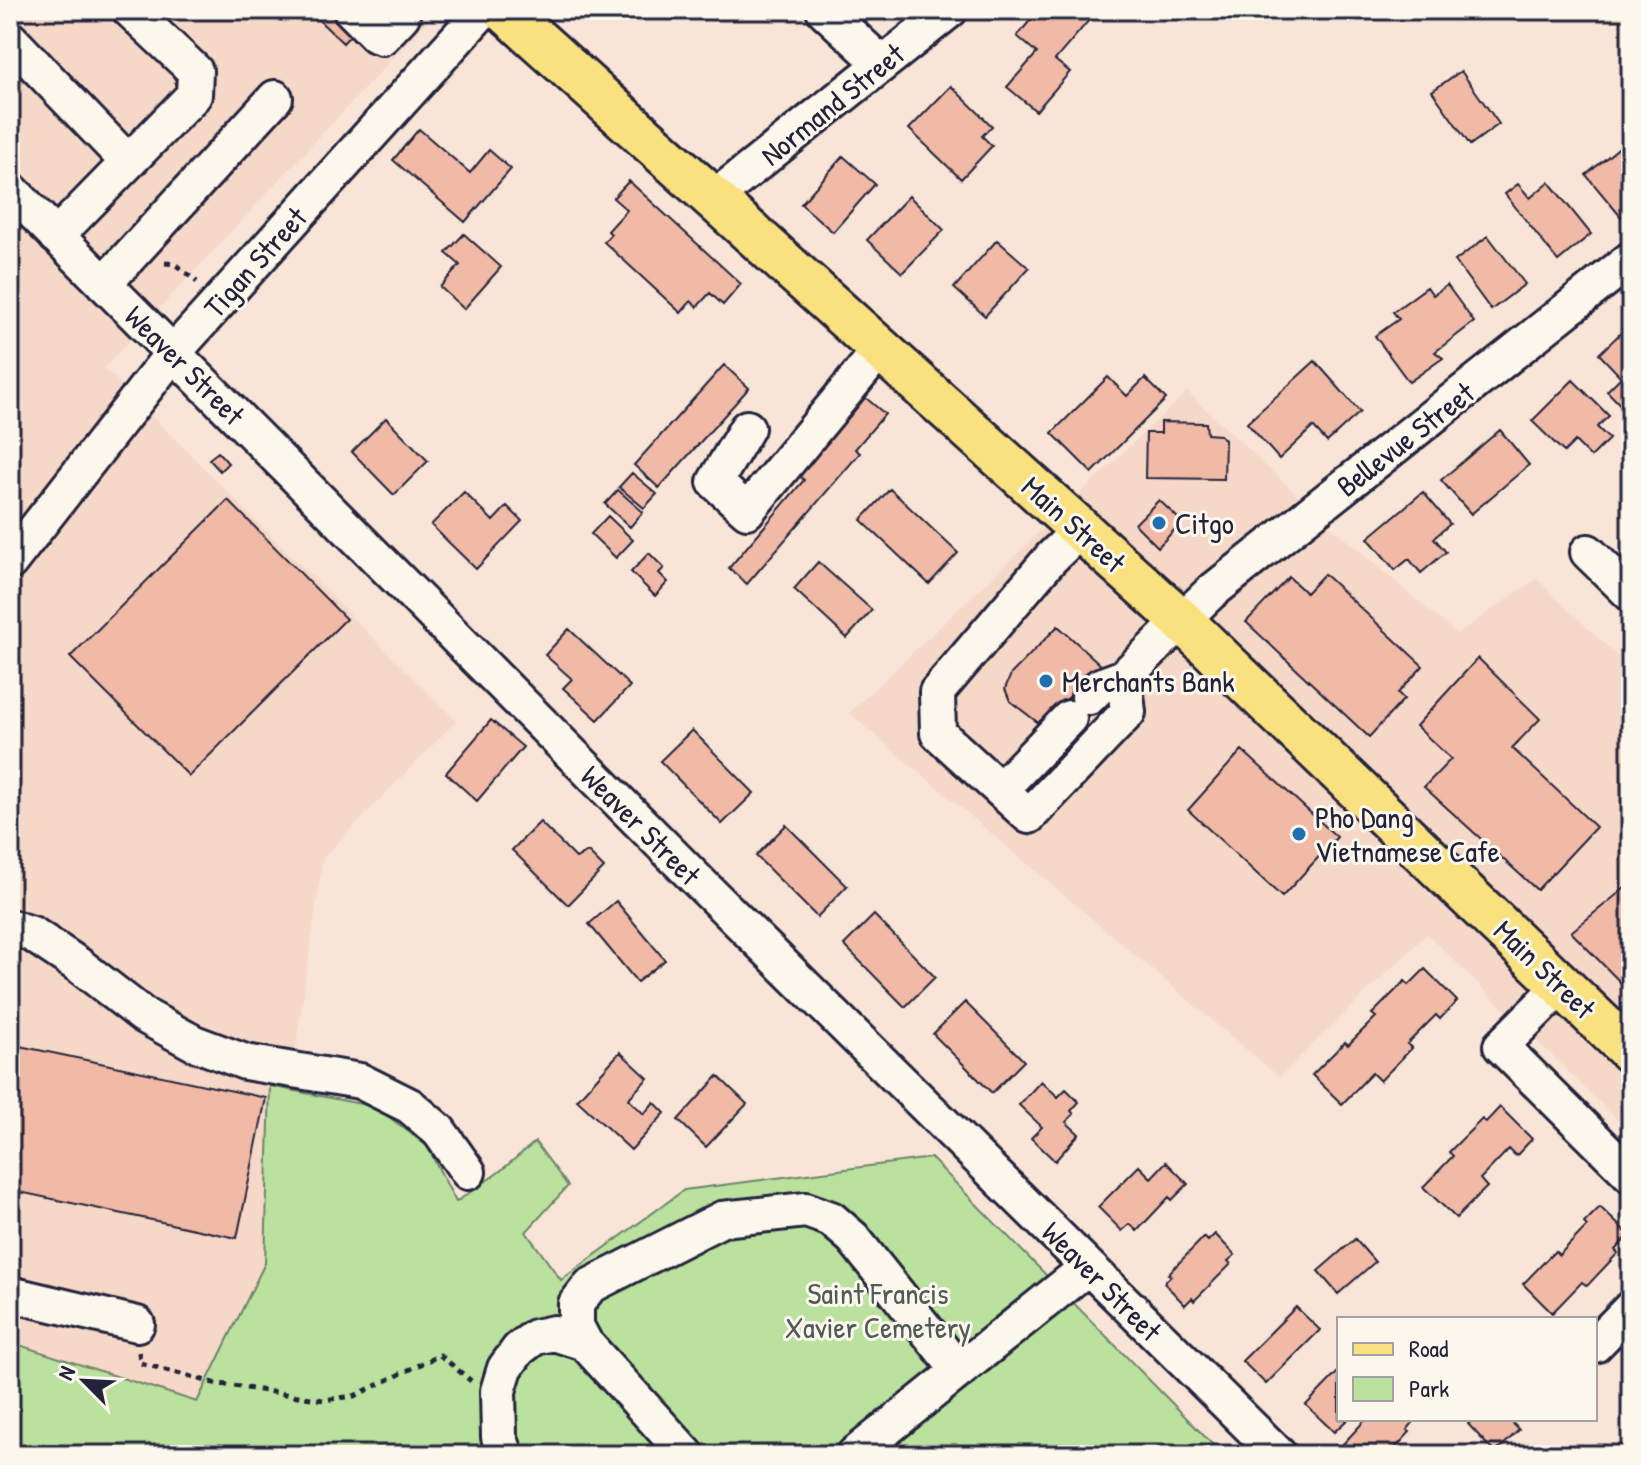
<svg xmlns="http://www.w3.org/2000/svg" width="1641" height="1465" font-family="'Patrick Hand',sans-serif">
  <style>
    .built { fill: #f6d8c8 }
    .green { fill: #bae19d; stroke: #6e826c; stroke-width: 2 }
    .building { fill: #f1baa6; stroke: #22223b; stroke-width: 2 }
    .lines { fill: none; stroke-linecap: round; stroke-linejoin: round }
    .minor-casing { stroke: #22223b; stroke-width: 40 }
    .major-casing { stroke: #22223b; stroke-width: 48 }
    .path { stroke: #22223b; stroke-width: 5; stroke-dasharray: 6 6; stroke-linecap: butt }
    .minor { stroke: #fbf7ec; stroke-width: 34 }
    .major { stroke: #fae180; stroke-width: 42 }
    .poi-dot { fill: #1f6fb2; stroke: #fbf7ec; stroke-width: 3 }
    .labels { text-anchor: middle; dominant-baseline: central; stroke-width: 6; stroke-linejoin: round; paint-order: stroke }
    .street-label { font-size: 30px; fill: #22223b; stroke: #fbf7ec }
    .poi-label { font-size: 30px; fill: #22223b; stroke: #fbf7ec; text-anchor: start }
    .park-label { font-size: 30px; fill: #505b58; stroke: #fbf7ec }
  </style>
  <rect width="100%" height="100%" fill="#f8e5d7"/>
  <filter id="ink" filterUnits="userSpaceOnUse"><feTurbulence type="fractalNoise" baseFrequency=".0125" numOctaves="2"/><feDisplacementMap in="SourceGraphic" scale="16" xChannelSelector="R" yChannelSelector="G"/><feConvolveMatrix kernelMatrix="1 2 1 2 8 2 1 2 1" color-interpolation-filters="sRGB"/></filter>
  <g filter="url(#ink)">
    <!-- built -->
    <path class="built" d="M10,10h428l-334,358 352,353 -133,137 -58,405 -68,140 -187,-61z
      M1167,10h35l-19,15z
      M1187,392l150,140 120,102 79,-55 95,90v464l-204,-199 -148,143 -430,-364z"/>
    <!-- green -->
    <path class="green" d="M270,1086l106,21 51,39 29,56 43,-30 36,-30 33,44 -42,46 35,48 123,-90 247,-32 292,297h-1213v-113l187,60 68,-139z"/>
    <!-- building -->
    <path class="building" d="M308,10h66l-31,33z
      M1039,10h40l11,9 -35,41 15,12 -34,39 -29,-24 30,-34 -20,-17z
      M1461,71l38,53 -29,21 -38,-54z
      M951,86l41,40 -10,10 10,10 -31,33 -52,-50z
      M419,129l51,44 19,-23 22,19 -46,53 -72,-62z
      M1622,145l9,11v52l-10,9 -35,-42z
      M843,156l32,28 -42,48 -32,-28z
      M629,181l112,103 -18,21 -13,-12 -13,14 -6,-6 -10,12 -77,-71 7,-8 -3,-3 19,-21 -14,-12z
      M1549,182l42,52 -33,27 -53,-67 13,-10 12,14z
      M909,196l35,34 -42,43 -35,-33z
      M464,234l37,33 -37,42 -24,-22 20,-22 -14,-12z
      M1488,236l37,48 -34,26 -36,-49z
      M997,240l32,28 -44,48 -31,-28z
      M1447,285l27,37 -39,30 8,6 -34,24 -34,-46 24,-17 -6,-7 34,-25 6,8z
      M1631,323v93l-24,-25 14,-14 -22,-23z
      M1315,361l45,51 -33,30 -14,-15 -34,32 -32,-36z
      M724,365l25,23 -90,100 -25,-23z
      M1108,377l19,19 18,-18 21,21 -74,74 -40,-40z
      M1573,380l36,36 -12,11 12,12 -18,18 -16,-16 -11,11 -32,-31z
      M860,393l25,21 -30,35 5,4 -113,131 -18,-16 75,-88 -10,-9z
      M386,418l42,43 -34,34 -42,-43z
      M1161,422l45,1 1,11 13,1 5,5 -1,39 -79,-1 1,-45h15z
      M1500,430l29,35 -58,49 -30,-34z
      M218,452l10,11 -8,8 -11,-12z
      M632,473l25,21 -13,14 -25,-21z
      M890,489l68,64 -29,31 -68,-64z
      M618,490l25,22 -13,15 -25,-23z
      M464,492l29,29 14,-15 15,15 -46,48 -45,-44z
      M1423,492l27,32 -16,14 12,14 -25,21 -12,-14 -14,11 -27,-32z
      M228,500l118,119 -157,157 -119,-119z
      M1159,500l23,22 -24,25 -23,-23z
      M608,516l25,24 -17,18 -25,-24z
      M649,553l15,15 -5,5 9,9 -13,14 -24,-24z
      M818,562l54,48 -25,28 -53,-49z
      M1324,574l99,92 -25,27 6,6 -35,38 -123,-115 43,-45 17,16z
      M1058,626l43,39 -60,60 -31,-24 -5,-12 6,-15z
      M569,629l61,57 -32,34 -35,-32 9,-9 -27,-24z
      M1478,658l62,61 -28,29 84,79 -59,63 -113,-103 27,-28 -35,-33z
      M491,720l32,27 -46,54 -31,-28z
      M692,730l62,63 -32,31 -62,-63z
      M1242,750l95,87 -55,60 -94,-87z
      M540,822l36,36 12,-6 16,16 -36,37 -56,-55z
      M786,825l61,61 -30,31 -61,-61z
      M1631,883v110l-60,-61z
      M616,901l49,59 -28,22 -48,-58z
      M874,915l61,62 -30,30 -61,-62z
      M1425,969l32,32 -17,18 -4,-4 -29,29 5,4 -32,33 -8,-8 -30,31 -30,-29 33,-33 3,3 28,-28 -4,-3 33,-33 4,4z
      M965,1002l59,59 -32,32 -59,-59z
      M10,1044l256,54 -29,140 -227,-48z
      M620,1052l28,26 -20,21 16,15 10,-12 11,11 -34,37 -54,-50z
      M718,1076l29,28 -41,43 -28,-27z
      M1041,1081l17,16 8,-8 13,13 -8,9 3,3 -8,8 13,12 -24,27 -24,-23 11,-11 -23,-22z
      M1500,1107l32,32 -16,17 -7,-7 -29,30 7,8 -31,31 -33,-31 30,-31 -4,-4 33,-33 4,3z
      M1166,1162l22,22 -16,16 -3,-3 -32,34 -7,-7 -8,7 -24,-24 41,-41 12,12z
      M1600,1207l29,28 -14,15 3,3 -31,33 -5,-4 -30,31 -29,-29 32,-33 4,4 28,-29 -3,-3z
      M1215,1234l20,21 -7,6 3,3 -37,37 -2,-3 -7,7 -21,-22 7,-7 -3,-2 36,-37 4,4z
      M1355,1239l20,23 -37,32 -20,-23z
      M1296,1307l24,23 -54,54 -24,-23z
      M1339,1371v48h9l-14,13 -28,-27z
      M1366,1419h50l-9,11 3,2 -21,23h-34l-12,-11z
      M1474,1419h35l10,11 -24,23 -27,-29z"/>
    <g class="lines">
      <defs>
        <path id="minor" d="M351,10l25,25 6,2 20,-21 1,-6
          M824,10l58,54
          M10,39l118,123
          M10,189l694,698 575,568
          M714,198l236,-188
          M56,236l138,-141 1,-24 -65,-61
          M104,284l171,-186
          M747,428l-32,54 32,29 133,-161
          M1080,530l-29,28 -114,134 1,41 91,83 99,-104 -4,-35 86,-84 421,-334
          M1588,552l43,42
          M10,562l163,-209 310,-343
          M1089,697l11,-11 24,-9
          M1001,789l68,-71
          M10,927l22,7 48,32 63,49 51,28 51,19 115,19 50,25 29,25 29,41
          M1562,985l-61,61 130,129
          M10,1294l127,30
          M585,1343l-9,-17v-22l14,-18 132,-67 84,-9 25,9 22,19 106,133
          M1595,1345l36,-37
          M506,1455l-7,-18 -1,-46 7,-23 14,-19 16,-12 19,-4 31,10 102,112
          M854,1455l234,-188"/>
        <path id="major" d="M504,10l678,611 449,431"/>
      </defs>
      <!-- minor casing -->
      <use href="#minor" class="minor-casing"/>
      <!-- major casing -->
      <use href="#major" class="major-casing"/>
      <!-- path -->
      <path class="path" d="M165,263l10,1 22,18
        M139,1352l1,11 74,20 110,17 30,-4 86,-41 31,26"/>
      <!-- minor -->
      <use href="#minor" class="minor"/>
      <!-- major -->
      <use href="#major" class="major"/>
    </g>
  </g>
  <!-- markers -->
  <g class="poi-dot">
    <circle cx="1159" cy="523" r="8"/>
    <circle cx="1046" cy="681" r="8"/>
    <circle cx="1299" cy="834" r="8"/>
  </g>
  <g class="labels">
    <!-- street labels -->
    <g class="street-label">
      <text transform="translate(832 104) rotate(-39)">Normand Street</text>
      <text transform="translate(255 262) rotate(-48)">Tigan Street</text>
      <text transform="translate(185 365) rotate(45)">Weaver Street</text>
      <text transform="translate(1405 439) rotate(-38)">Bellevue Street</text>
      <text transform="translate(1074 524) rotate(42)">Main Street</text>
      <text transform="translate(641 825) rotate(45)">Weaver Street</text>
      <text transform="translate(1545 969) rotate(44)">Main Street</text>
      <text transform="translate(1102 1281) rotate(45)">Weaver Street</text>
    </g>
    <!-- poi labels -->
    <g class="poi-label">
      <text x="1175" y="523">Citgo</text>
      <text x="1062" y="681">Merchants Bank</text>
      <text x="1315" y="817">Pho Dang<tspan x="1315" dy="34">Vietnamese Cafe</tspan></text>
    </g>
    <!-- park labels -->
    <g class="park-label">
      <text x="878" y="1293">Saint Francis<tspan x="878" dy="34">Xavier Cemetery</tspan></text>
    </g>
  </g>
  <!-- margin -->
  <rect width="1641" height="1465" fill="none" stroke="#fbf7ec" stroke-width="40"/>
  <rect x="20" y="20" width="1601" height="1425" fill="none" stroke="#22223b" stroke-width="3" filter="url(#ink)"/>
  <!-- legend -->
  <rect x="1337" y="1317" width="260" height="104" fill="#fbf7ec" stroke="#a4a2a5" stroke-width="2"/>
  <rect x="1353" y="1343" width="40" height="12" fill="#fae180" stroke="#a4a2a5" stroke-width="2"/>
  <text x="1409" y="1357" font-size="24" fill="#22223b">Road</text>
  <rect x="1353" y="1377" width="40" height="24" fill="#bae19d" stroke="#a4a2a5" stroke-width="2"/>
  <text x="1409" y="1397" font-size="24" fill="#22223b">Park</text>
  <!-- north arrow -->
  <g transform="translate(84 1381) rotate(294)" stroke="#fbf7ec" stroke-width="6" paint-order="stroke">
  <path d="M0-6L14 30L0 20L-14 30Z" fill="#22223b"/>
  <text y="-12" font-size="22" font-weight="bold" text-anchor="middle" fill="#22223b">N</text>
  </g>
</svg>
